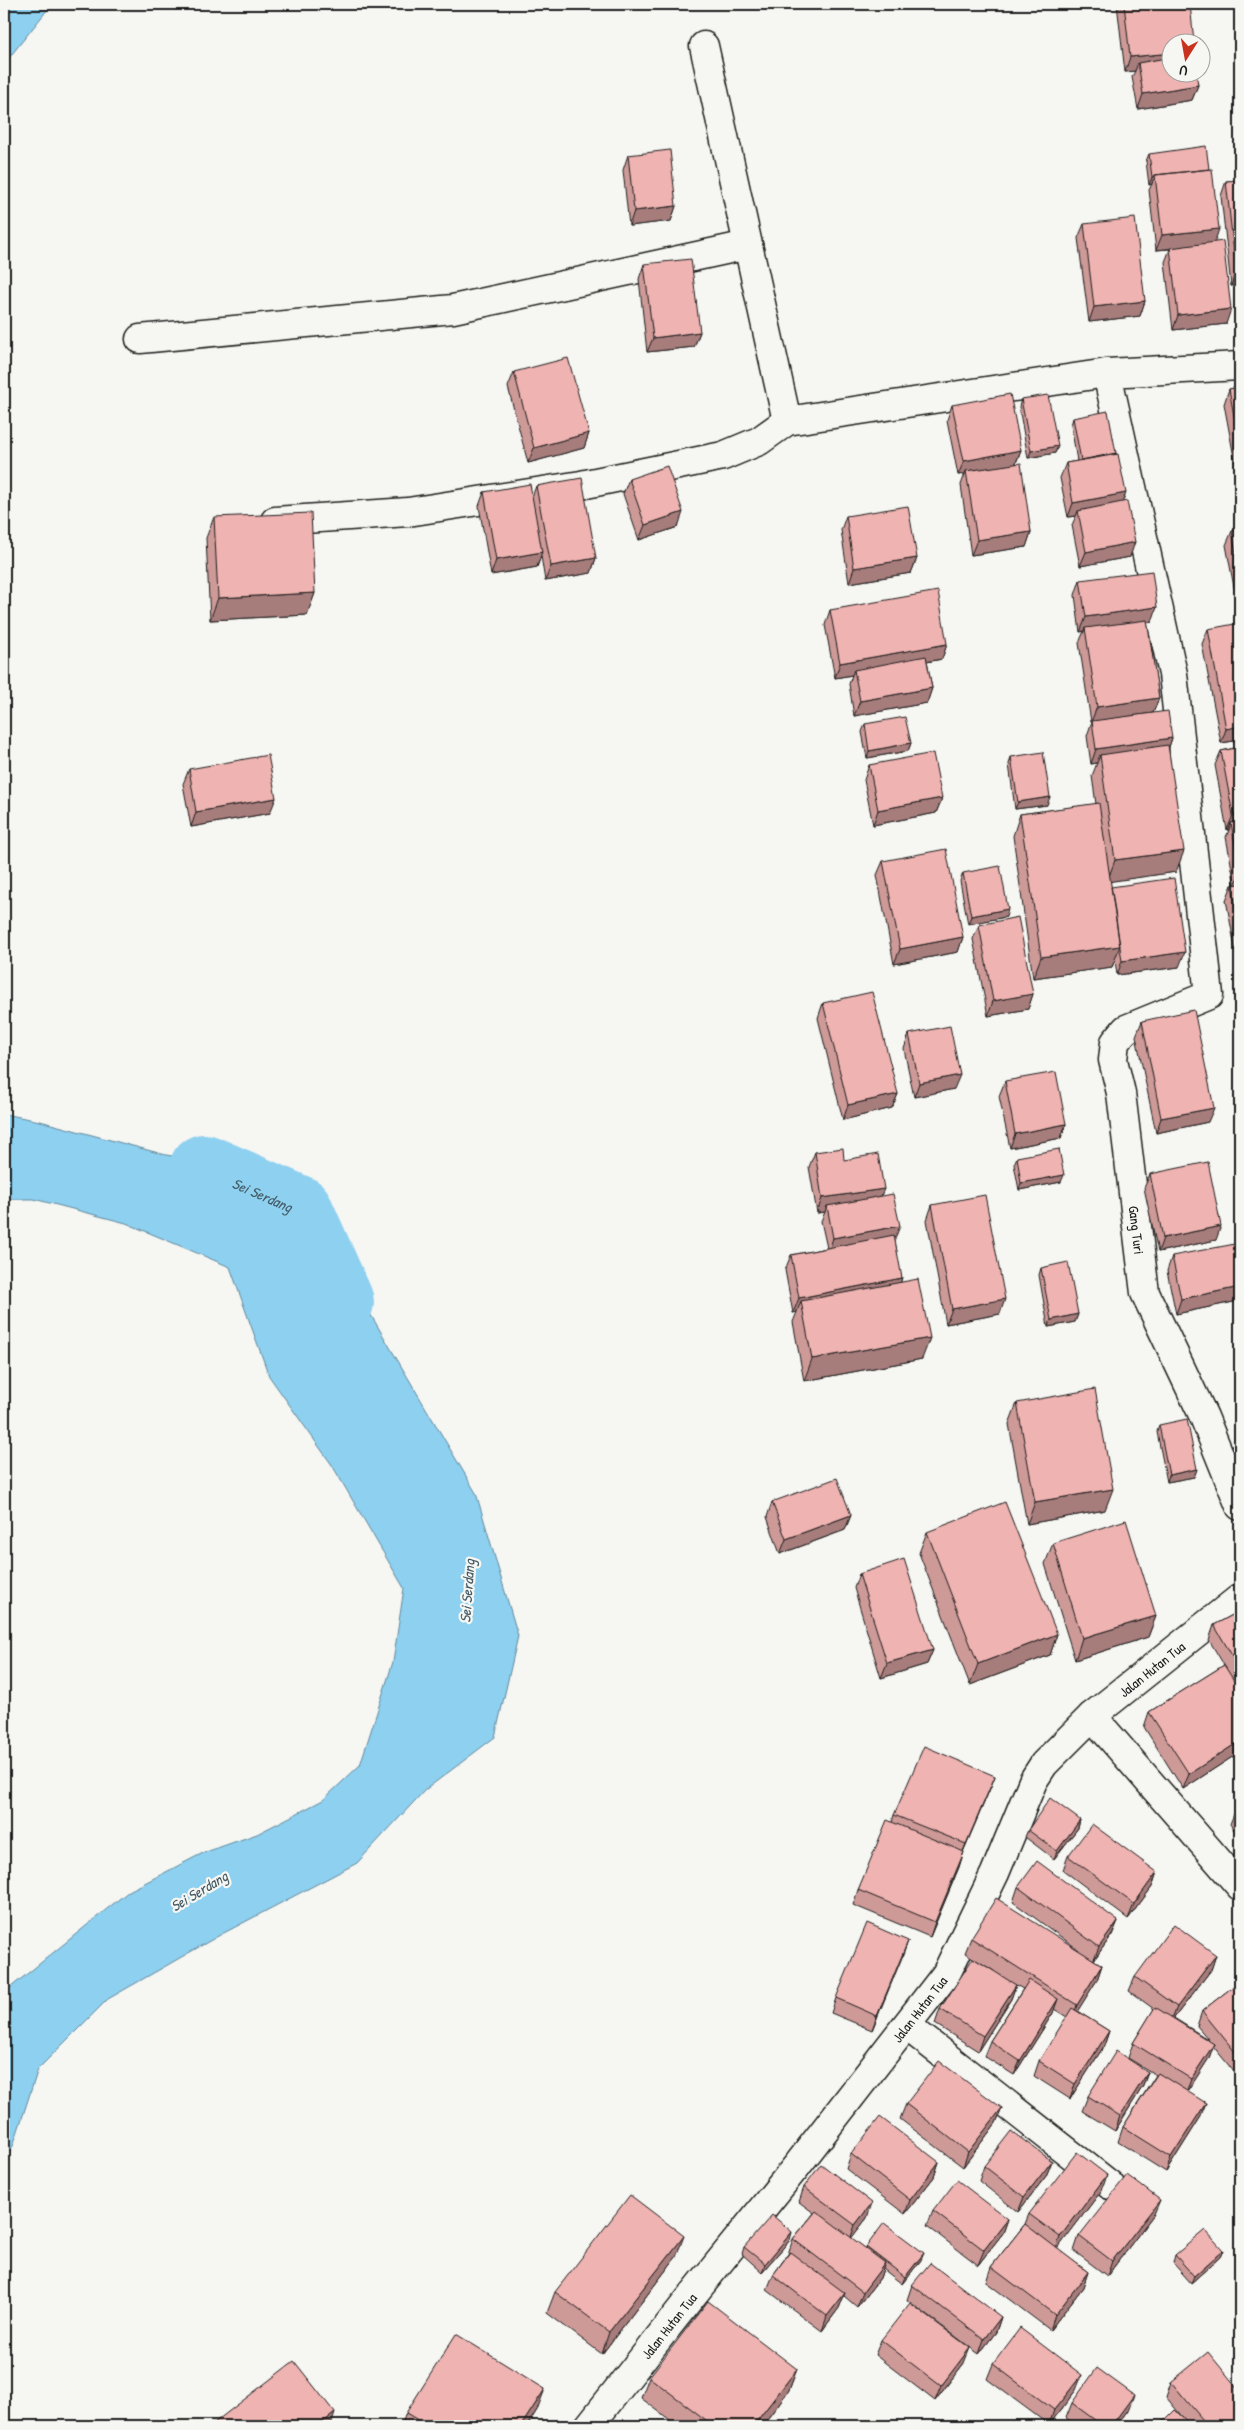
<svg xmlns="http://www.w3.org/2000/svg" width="1244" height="2430" font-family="'Patrick Hand',sans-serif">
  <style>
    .water { fill: #8ed0f0; stroke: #60889b }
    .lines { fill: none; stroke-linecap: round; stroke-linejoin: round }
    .river { stroke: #8ed0f0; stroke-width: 70 }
    .street-casing { stroke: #1c1c1c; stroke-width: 31 }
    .secondary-casing { stroke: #1c1c1c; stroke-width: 31 }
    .street { stroke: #f6f6f2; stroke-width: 28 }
    .secondary { stroke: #f6f6f2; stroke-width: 28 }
    .wall { fill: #ce9a98; stroke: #1c1c1c }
    .shaded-wall { fill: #a77d7c; stroke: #1c1c1c }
    .building { fill: #efb3b1; stroke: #1c1c1c }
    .labels { text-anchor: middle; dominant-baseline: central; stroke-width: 4.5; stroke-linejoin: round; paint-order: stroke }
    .street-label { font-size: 14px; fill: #1c1c1c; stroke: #f6f6f2 }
    .water-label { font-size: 15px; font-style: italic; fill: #445b66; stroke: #f6f6f2 }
  </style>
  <rect width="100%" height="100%" fill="#f6f6f2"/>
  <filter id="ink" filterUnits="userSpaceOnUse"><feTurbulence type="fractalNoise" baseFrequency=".02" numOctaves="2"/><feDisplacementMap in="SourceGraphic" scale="10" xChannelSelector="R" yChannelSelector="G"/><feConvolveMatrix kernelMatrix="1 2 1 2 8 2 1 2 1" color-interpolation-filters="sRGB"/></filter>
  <g filter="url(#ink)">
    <!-- water -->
    <path class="water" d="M4,4h48l-48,60z
      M4,1114l36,7 126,34 87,14 73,70 150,254 42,143 -23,101 -70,53 -68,73 -137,72 -112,64 -70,70 -25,77 -9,14v-161l7,-12 118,-96 74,-38 54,-19 66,-34 37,-35 33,-103 11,-74 -72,-123 -63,-89 -39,-109 -104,-44 -92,-24h-30z"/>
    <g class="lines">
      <!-- river -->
      <path class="river" id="s1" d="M204,1169l94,41 41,92"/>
      <defs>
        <g id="street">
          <path d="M704,46l83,375"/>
          <path d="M140,339l313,-30 295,-64"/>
          <path id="s2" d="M1240,366l-133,7 66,301 36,321 -83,34 -11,13 -2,18 8,33 24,200 59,124 36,89"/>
          <path d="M275,521l133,-9 173,-27 142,-29 36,-15 28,-20 320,-48"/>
          <path d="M1092,1716l148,170"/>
          <path d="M907,2026l203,159"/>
        </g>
        <g id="secondary">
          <path id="s3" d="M589,2426l98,-124 109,-135 150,-193 49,-101 38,-92 11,-17 48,-48 148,-118"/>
        </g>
      </defs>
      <!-- street casing -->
      <use href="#street" class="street-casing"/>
      <!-- secondary casing -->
      <use href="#secondary" class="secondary-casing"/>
      <!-- street -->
      <use href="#street" class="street"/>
      <!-- secondary -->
      <use href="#secondary" class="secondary"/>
    </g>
    <!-- wall -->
    <path class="wall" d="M1117,4h73l-18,38 26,43 -6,15 -54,9 -6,-32 3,-6 -10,1z
      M1149,154l65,88 12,82 -53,6 -8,-68 5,-13 -14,1 -7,-60 3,-6 -3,1 -3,-24z
      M628,155l48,51 -5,15 -42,5 -6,-56z
      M1240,180v105l-9,1 -10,-90 5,-15z
      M1084,224l61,77 -5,15 -51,6 -11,-84z
      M644,264l56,68 -6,15 -47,5 -8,-73z
      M514,372l75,61 -5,15 -56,15 -20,-76z
      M1240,387v97h-1l-15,-80 5,-15z
      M1021,399l37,47 -3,7 -27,5 -9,-51z
      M952,405l69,45 -5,13 15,69 -5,15 -55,8 -10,-70 4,-11 -7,1 -11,-55z
      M1073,418l43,35 14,104 -50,9 -8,-41 4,-9 -8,1 -8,-39 6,-15 11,-2 -6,-36z
      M629,479l49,48 -39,13 -16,-46z
      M536,486l60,72 -5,15 -46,8 -4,-25 -4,11 -46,8 -12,-69 5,-14 48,5z
      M846,516l71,42 -6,15 -62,10 -8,-53z
      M214,517l101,76 -8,22 -97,5 -4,-82z
      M1240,529v90l-14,-74 6,-14z
      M1080,580l72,42 -5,1 12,75 -6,15 -43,6 62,19 -3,9 7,125 -66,9 1,7 68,79 -62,8 -2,-15 -3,7 -79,11 -20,-142 7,-22 76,-10 -4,-28 5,-13 -6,1 -4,-28 5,-15 -1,1 -12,-79 5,-12 -4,1 -5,-37z
      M830,610l117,34 -5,15 -15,3 5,26 -5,15 -73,13 -5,-32 3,-9 -17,3 -10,-53z
      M1208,629l32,111 -19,3 -19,-99z
      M865,724l46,19 -3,8 -41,7 -5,-26z
      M1240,747v211h-3l-11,-58 6,-15h3l-9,-48 3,-7h-2l-12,-65 6,-14z
      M1011,757l36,48 -32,4 -6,-45z
      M869,765l73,33 -6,15 -63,12 -9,-45z
      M189,769l81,44 -79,14 -8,-43z
      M883,861l80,76 -5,15 -64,12 -17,-89z
      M963,873l43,44 -38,7 -8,-43z
      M979,925l54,69 -5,15 -40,7 -15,-77z
      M823,1003l75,91 -6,14 -49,12 -25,-102z
      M1142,1021l66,101 -52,11 -20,-97z
      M909,1034l45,55 -40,8 -10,-48z
      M1005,1081l61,43 -5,14 -51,10 -11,-52z
      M815,1152l29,8 37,36 14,44 6,42 21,77 -118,22 -11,-59 4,-10 -4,1 -8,-43 6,-15 36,-7 -6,-27 4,-9 -8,1 -8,-46z
      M1017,1157l44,25 -42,8 -5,-26z
      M1150,1174l66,66 -58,12 -14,-64z
      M932,1205l68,109 -54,10 -19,-104z
      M1172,1256l66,45 -62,13 -9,-43z
      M1041,1268l37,46 -3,8 -27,5 -9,-52z
      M1017,1403l88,107 -78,14 -18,-100z
      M1159,1425l38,44 -3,8 -27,5 -10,-50z
      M772,1502l79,13 -6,15 -65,24 -13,-37z
      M927,1532l130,102 -7,21 -80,30 -51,-132z
      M1053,1543l103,73 -8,21 -73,23 -30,-96z
      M859,1574l74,76 -6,14 -46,14 -27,-90z
      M1240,1611v141l-57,37 -39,-62 5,-15 75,-47 -15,-25 5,-15z
      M995,1776l-6,15 -26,61 -4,15 -29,70 -77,-32 5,-15 34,-68 2,-7z
      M1240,1806v33l-10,-15 6,-15z
      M1080,1820l-2,8 -24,31 -29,-22 3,-7z
      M1068,1856l89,16 -5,15 -24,32 -65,-49z
      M1018,1887l100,34 -6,14 -18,25 8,5 -5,15 -20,31 32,20 -5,15 -34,53 -36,-23 5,-15 28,-44 -13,-8 -1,4 -39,62 -30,-19 6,-15 33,-52 -7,-4 -5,14 -33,52 -43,-27 5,-15 54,-38 -29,-18 6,-15 108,12 -66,-48z
      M908,1941l-36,89 -41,-17 5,-15z
      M1216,1955l-5,15 -37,48 35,22 -12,-14 5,-15 38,-30v88l-5,4 -22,-27 -4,12 -22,34 13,26 -34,54 -48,-30 5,-15 33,-52 -28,-17 5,-15 21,-34 -25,-18 6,-14z
      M1148,2072l-5,14 -28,45 -33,-20 6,-15z
      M906,2104l96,4 -6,15 -33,44 -63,-48z
      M851,2154l88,8 -5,15 -29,37 -59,-45z
      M1052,2161l-6,15 -28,36 -39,-31 5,-15z
      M804,2187l63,31 -16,20 15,11v-2l55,13 -19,24 -19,-15 -3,9 -23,29 -13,-11 -5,12 -17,23 -55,-41 6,-15 15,-21 5,-15 21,-26 -15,-11z
      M1102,2190l-45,59 31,23 -5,15 -33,43 -64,-48 5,-15 34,-43 4,-10z
      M933,2211l75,8 -5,14 -25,32 -51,-39z
      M1154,2214l-47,62 -33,-25 5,-15z
      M790,2240l-28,32 -20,-18 2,-7z
      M1223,2250l-3,7 -29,26 -18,-20 2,-8z
      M676,2257l-74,97 -55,-41 8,-21z
      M912,2285l89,32 -5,15 -17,22 -72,-54z
      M881,2340l83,23 -29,38 -60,-46z
      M993,2364l83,26 -27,35 -62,-46z
      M797,2369l-8,21 -27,36h-84l-37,-28 8,-21z
      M1171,2382l69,44h-81l25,-7 -18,-22z
      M1072,2403l56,7 -12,16h-38l-12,-8z
      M537,2410l-10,16h-126l5,-13z"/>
    <!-- shaded-wall -->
    <path class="shaded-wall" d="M1172,53v14l-34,-4 -3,8 -10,1 5,-15z
      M1198,85l-6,15 -54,9 5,-15z
      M1152,177h2l-2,7 -3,1z
      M676,206l-5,15 -42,5 5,-15z
      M1219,229l-5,15 -58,6 6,-15z
      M1236,271h4v14l-9,1z
      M1145,301l-5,15 -51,6 5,-15z
      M1231,309l-5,15 -53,6 5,-15z
      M700,332l-6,15 -47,5 6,-14z
      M589,433l-5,15 -56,15 6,-15z
      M1058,446l-3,7 -27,5 3,-7z
      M1021,450l-6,15 -49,6 -1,3 -7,1 6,-14z
      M1116,453l-3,8 -35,6 3,-7z
      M1126,493l-6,15 -42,3 -2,5 -8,1 5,-14z
      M683,512l-5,15 -39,13 6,-15z
      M1031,532l-5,15 -55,8 6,-15z
      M1135,542l-5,15 -50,9 6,-14z
      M542,552l-5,15 -46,8 5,-15z
      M596,558l-5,15 -46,8 6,-15z
      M917,558l-6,15 -62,10 5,-15z
      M315,593l-8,22 -97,5 8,-22z
      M1157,607l-5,15 -67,9v-3l-1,3 -4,1 6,-15z
      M947,644l-5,15 -87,15 -1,-4 -2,5 -17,3 5,-15z
      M932,688l-5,15 -73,13 6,-15z
      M1159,698l-6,15 -62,9 6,-15z
      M1240,726v14l-19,3 5,-14z
      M1172,738l-5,15 -67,2 -3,8 -6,1 5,-15z
      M911,743l-3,8 -41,7 2,-7z
      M1050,797l-3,8 -32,4 3,-7z
      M276,798l-6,15 -79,14 5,-15z
      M942,798l-6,15 -63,12 5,-15z
      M1240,814v13l-9,-4 -2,7h-2l6,-15z
      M1184,851l-8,21 -69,10 8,-22z
      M1240,871v14l-5,1z
      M1008,909l-2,8 -38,7 3,-8z
      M963,937l-5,15 -64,12 6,-15z
      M1120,946l-8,21 -79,11 8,-21z
      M1240,949v9h-3z
      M1185,952l-6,15 -62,8 5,-14z
      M1033,994l-5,15 -40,7 5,-15z
      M960,1075l-6,14 -40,8 5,-14z
      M898,1094l-6,14 -49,12 5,-15z
      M1214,1108l-6,14 -52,11 5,-15z
      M1066,1124l-5,14 -51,10 5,-14z
      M1064,1175l-3,7 -42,8 2,-7z
      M884,1189l-6,14 -51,3 -2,6 -8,1 5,-15z
      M900,1226l-6,15 -66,12 5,-15z
      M1221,1226l-5,14 -58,12 5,-14z
      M902,1278l-5,15 -96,8 -4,11 -4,1 6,-15z
      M1240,1287v9l-2,5 -62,13 5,-15z
      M1005,1299l-5,15 -54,10 6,-15z
      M1078,1314l-3,8 -27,5 3,-7z
      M930,1338l-8,21 -118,22 8,-22z
      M1197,1469l-3,8 -27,5 2,-7z
      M1113,1489l-8,21 -78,14 8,-22z
      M851,1515l-6,15 -65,24 6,-15z
      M1156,1616l-8,21 -73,23 7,-22z
      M1057,1634l-7,21 -80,30 8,-21z
      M933,1650l-6,14 -46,14 6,-15z
      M1240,1741v11l-57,37 6,-15z
      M995,1776l-6,15 -29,68 6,-15z
      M1080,1820l-2,8 -24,31 3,-8z
      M964,1852l-5,15 -29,70 5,-15z
      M1157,1872l-5,15 -24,32 6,-15z
      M1118,1921l-6,14 -19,26 6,-14z
      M908,1941l-5,14 -31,75 5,-14z
      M1216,1955l-5,15 -40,52 6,-15z
      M1102,1965l-5,15 -25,40 5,-15z
      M1016,1985l-5,14 -33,52 5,-15z
      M1058,1999l-5,14 -39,62 6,-14z
      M1109,2031l-5,15 -34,53 5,-15z
      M1214,2044l-5,14 -23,36 5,-15z
      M1240,2060v9l-5,4z
      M1148,2072l-5,14 -28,45 5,-15z
      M1206,2103l-6,15 -34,54 5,-15z
      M1002,2108l-6,15 -33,44 5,-15z
      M1052,2161l-6,15 -28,36 6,-15z
      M939,2162l-5,15 -29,37 5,-14z
      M1107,2175l-5,15 -47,62 5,-15z
      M1160,2200l-6,14 -47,62 5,-15z
      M872,2203l-5,15 -17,22 5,-15z
      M1008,2219l-5,14 -25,32 6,-15z
      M792,2232l-2,8 -28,32 3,-8z
      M684,2236l-8,21 -74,97 7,-22z
      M1223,2250l-3,7 -29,26 3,-7z
      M924,2253l-3,7 -19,24 3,-7z
      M885,2263l-5,15 -23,29 6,-15z
      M1088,2272l-5,15 -33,43 5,-15z
      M845,2293l-6,15 -17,23 5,-15z
      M1001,2317l-5,15 -17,22 5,-15z
      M970,2348l-6,15 -29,38 6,-15z
      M797,2369l-8,21 -27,36h-9z
      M1082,2375l-6,15 -27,35 5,-15z
      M545,2389l-8,21 -10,16h-6z
      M1134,2395l-6,15 -12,16h-5z
      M335,2413l-4,13h-13z"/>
    <!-- building -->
    <path class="building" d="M1124,4h66l4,38h-22v11l-42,4z
      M1172,57v15h24l2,13 -55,9 -5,-31z
      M1206,146l3,23 -54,6 -1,2h-2l-3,-23z
      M670,150l6,56 -42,5 -6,-56z
      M1212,169l7,60 -57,6 -7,-60z
      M1240,180v91h-4l-10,-90z
      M1135,218l10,83 -51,6 -10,-83z
      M1223,241l8,68 -53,6 -8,-67z
      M691,259l9,73 -47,6 -9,-74z
      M568,358l21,75 -55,15 -20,-76z
      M1240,387v61l-11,-59z
      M1010,394l11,56 -57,11 -12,-56z
      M1048,395l10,51 -27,5 -10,-52z
      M1108,411l8,42 -35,7 -8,-42z
      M1118,454l8,39 -53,10 -7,-40z
      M1021,463l10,69 -54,8 -11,-69z
      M667,466l16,46 -38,13 -16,-46z
      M582,478l14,80 -45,8 -15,-80z
      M530,484l12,68 -46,8 -12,-68z
      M1127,501l8,41 -49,10 -8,-41z
      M908,506l9,52 -63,10 -8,-52z
      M311,513l4,80 -97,5 -4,-81z
      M1240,529v47l-8,-45z
      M1152,571l5,36 -71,10 -6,-37z
      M938,591l9,53 -107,19 -10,-53z
      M1147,620l12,78 -62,9 -12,-79z
      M1240,623v103l-14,3 -18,-100z
      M926,656l6,32 -72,13 -6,-31z
      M1168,711l4,27 -76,11 -4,-28z
      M905,717l6,26 -42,8 -4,-27z
      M1168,745l16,106 -69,9 -15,-105z
      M1240,747v67l-7,1 -12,-64z
      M1043,752l7,45 -32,5 -7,-45z
      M933,753l9,45 -64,12 -9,-45z
      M268,755l8,43 -80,14 -7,-43z
      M1099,803l21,143 -79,11 -21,-143z
      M1240,821v50l-9,-48z
      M946,849l17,88 -63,12 -17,-88z
      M1000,866l8,43 -37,7 -8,-43z
      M1174,878l11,74 -63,9 -11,-74z
      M1240,884v49l-8,-48z
      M1018,917l15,77 -40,7 -14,-76z
      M872,992l26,102 -50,11 -25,-102z
      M1194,1010l20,98 -53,10 -19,-97z
      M950,1026l10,49 -41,8 -10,-49z
      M1056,1072l10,52 -51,10 -10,-53z
      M843,1148l1,12 34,-6 6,35 -62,9 -7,-46z
      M1059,1149l5,26 -43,8 -4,-26z
      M1208,1162l13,64 -58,12 -13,-64z
      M893,1194l7,32 -67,12 -6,-32z
      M985,1195l20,104 -53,10 -20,-104z
      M894,1235l8,43 -103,20 -8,-43z
      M1235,1244l5,24v19l-59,12 -9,-43z
      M1068,1262l10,52 -27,6 -10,-52z
      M918,1279l12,59 -118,21 -11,-58z
      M1095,1389l18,100 -78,13 -18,-99z
      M1187,1419l10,50 -28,6 -10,-50z
      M837,1478l14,37 -65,24 -14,-37z
      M1005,1502l52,132 -79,30 -51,-132z
      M1126,1520l30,96 -74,22 -29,-95z
      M904,1559l29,91 -46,13 -28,-89z
      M1240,1611v58l-26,-44z
      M1224,1665l16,25v51l-51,33 -40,-62z
      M924,1746l71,30 -29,68 -72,-29z
      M1050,1798l30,22 -23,31 -29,-21z
      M1240,1806v10l-4,-7z
      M887,1820l77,32 -29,70 -77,-32z
      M1092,1824l65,48 -23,32 -66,-48z
      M1037,1861l81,60 -19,26 -81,-60z
      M996,1898l106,67 -25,40 -106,-67z
      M867,1923l41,18 -31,75 -41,-18z
      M1174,1924l42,31 -39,52 -42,-30z
      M973,1958l43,27 -33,51 -43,-27z
      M1029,1980l29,19 -38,62 -30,-20z
      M1240,1981v77l-38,-47z
      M1155,2007l59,37 -23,35 -58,-36z
      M1072,2008l37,23 -34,53 -36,-23z
      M1116,2051l32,21 -28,44 -32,-20z
      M939,2061l63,47 -34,44 -62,-48z
      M1158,2073l48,30 -35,54 -48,-30z
      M880,2117l59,45 -29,38 -59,-46z
      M1011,2131l41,30 -28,36 -40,-31z
      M1077,2152l30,23 -47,62 -31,-23z
      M821,2164l51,39 -17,22 -51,-38z
      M1127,2175l33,25 -48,61 -33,-25z
      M957,2180l51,39 -24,31 -51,-39z
      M630,2195l54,41 -75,96 -54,-40z
      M816,2211l69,52 -22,29 -70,-53z
      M772,2215l20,17 -27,32 -21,-17z
      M884,2223l40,30 -19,24 -39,-30z
      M1025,2224l63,48 -33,43 -64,-48z
      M1205,2230l18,20 -29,26 -19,-21z
      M790,2252l55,41 -18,23 -54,-41z
      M930,2263l71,54 -17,22 -72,-54z
      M708,2301l89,68 -44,57h-39l-65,-49z
      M910,2303l60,45 -29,38 -60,-46z
      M1020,2328l62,47 -28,35 -61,-46z
      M456,2334l89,55 -24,37h-93l-22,-13z
      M1208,2352l32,39v35h-32l-37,-44z
      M294,2361l41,52 -17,13h-108z
      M1097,2368l37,27 -23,31h-8l-31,-23z
      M1175,2410l17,16h-33z"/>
  </g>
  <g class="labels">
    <!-- street labels -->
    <g class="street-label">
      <text stroke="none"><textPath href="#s2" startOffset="1061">Gang Turi</textPath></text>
      <text stroke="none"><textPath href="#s3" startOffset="952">Jalan Hutan Tua</textPath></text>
      <text stroke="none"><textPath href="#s3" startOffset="532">Jalan Hutan Tua</textPath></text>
      <text stroke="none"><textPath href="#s3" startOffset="128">Jalan Hutan Tua</textPath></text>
    </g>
    <!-- water labels -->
    <g class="water-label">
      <text stroke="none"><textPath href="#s1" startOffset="64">Sei Serdang</textPath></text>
      <text transform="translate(467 1591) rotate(-86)">Sei Serdang</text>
      <text transform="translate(199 1891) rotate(-31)">Sei Serdang</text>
    </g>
  </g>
  <!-- margin -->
  <rect width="1244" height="2430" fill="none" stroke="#f6f6f2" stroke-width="20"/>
  <rect x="10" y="10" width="1224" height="2410" fill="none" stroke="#1c1c1c" stroke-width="2" filter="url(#ink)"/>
  <!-- north arrow -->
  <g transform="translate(1186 58) rotate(191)"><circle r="24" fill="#f6f6f2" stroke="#9f9f9c"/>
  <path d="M0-4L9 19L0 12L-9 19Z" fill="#c8321e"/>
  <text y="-8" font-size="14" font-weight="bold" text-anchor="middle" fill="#1c1c1c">U</text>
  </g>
</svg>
